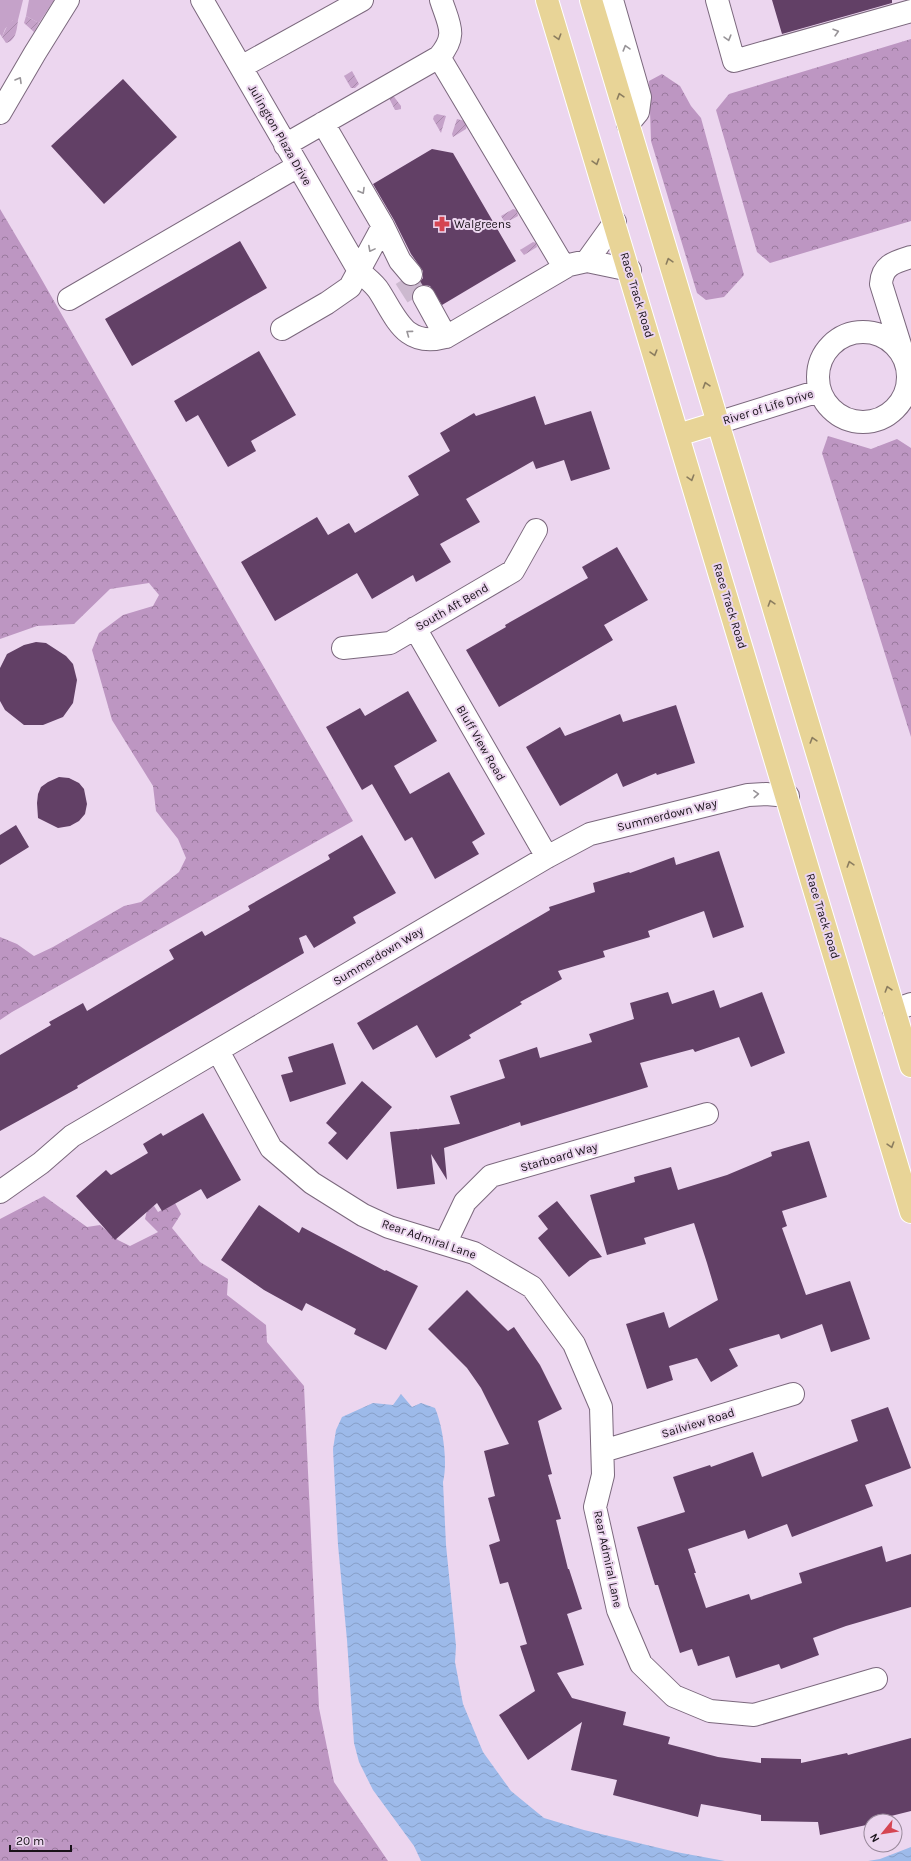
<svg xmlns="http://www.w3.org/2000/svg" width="911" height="1861" font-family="Karla,sans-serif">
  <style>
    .grass { fill: #c5a2c9 }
    .forest { fill: url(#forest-crowns) }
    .garden { fill: url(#garden-furrows) }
    .water { fill: url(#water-waves) }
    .building { fill: #624066 }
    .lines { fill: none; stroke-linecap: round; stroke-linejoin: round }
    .minor-tunnel { stroke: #ccb9cf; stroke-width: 22; stroke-dasharray: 22 11; stroke-linecap: butt }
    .minor-casing { stroke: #7b687d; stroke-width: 24 }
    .major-casing { stroke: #fff; stroke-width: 24 }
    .minor { stroke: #fff; stroke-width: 22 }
    .major { stroke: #e8d497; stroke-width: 22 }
    .oneway { stroke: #989498 }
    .oneway2 { stroke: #8b7d5f }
    .labels { text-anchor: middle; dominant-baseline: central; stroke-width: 4; stroke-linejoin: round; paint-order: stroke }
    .street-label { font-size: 12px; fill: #19121a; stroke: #ecd6ef }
    .poi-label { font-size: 12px; fill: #19121a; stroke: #ecd6ef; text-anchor: start }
  </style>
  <defs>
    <pattern id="forest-crowns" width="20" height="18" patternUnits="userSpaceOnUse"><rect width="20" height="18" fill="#bd96c2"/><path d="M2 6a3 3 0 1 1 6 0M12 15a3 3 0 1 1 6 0" fill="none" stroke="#99799d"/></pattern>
    <pattern id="garden-furrows" width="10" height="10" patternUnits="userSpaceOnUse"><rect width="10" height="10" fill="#c5a2c9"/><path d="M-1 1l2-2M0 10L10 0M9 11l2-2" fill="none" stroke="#a98aac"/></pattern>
    <pattern id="water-waves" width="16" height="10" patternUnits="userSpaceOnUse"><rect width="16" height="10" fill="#9dbaea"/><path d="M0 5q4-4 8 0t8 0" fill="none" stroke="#879fc8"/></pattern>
  </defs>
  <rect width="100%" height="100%" fill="#ecd6ef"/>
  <!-- grass -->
  <path class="grass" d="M0,0h23l-5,20h-5l-8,9 -3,8 -2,-3z
    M29,0h25l-15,23 -13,-7z"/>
  <!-- forest -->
  <path class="forest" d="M911,39v182l-141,42 -13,-11 -41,-142 13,-16z
    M662,74l18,12 11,20 10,12 43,157 -20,22 -18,3 -9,-7 -46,-152 -2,-60z
    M0,209l38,64 154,270 161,278 -341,191 -12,8v-83l17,7 17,12 19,-9 71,-41 17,-4 38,-30 7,-14 -8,-19 -22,-28 -3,-25 -41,-66 -20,-70 7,-17 24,-18 30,-9 6,-11 -10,-12 -39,6 -36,35 -37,2 -37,13z
    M828,436l43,13 26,-10 14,9v289l-89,-284z
    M44,1196l43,31 13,-2 18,15 12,6 28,-14 -13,-13 2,-9 7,-4 4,6 17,-9 6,11 -9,14 28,34 28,17 -1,16 39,30 1,17 37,44 15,322 15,74 54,79h-388v-642z"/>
  <!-- garden -->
  <path class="garden" d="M26,16l13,7 -5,9 -10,-9z
    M13,20h5c-1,9 -2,21 -12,23l-4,-6 6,-13z
    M352,71l7,13 -4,4h-4l-7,-12z
    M392,94l9,12v3l-4,1h-2l-6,-12z
    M437,114l9,2 -5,17 -8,-14 1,-3z
    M457,119l8,2 2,4 -1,4 -13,8 -1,-3z
    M513,209l4,1 1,6 -13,7 -4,-7z
    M533,242l3,1 1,4 -13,8 -4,-5z"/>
  <!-- water -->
  <path class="water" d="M401,1394l11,13 9,-4 14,5c8,18 13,55 8,74l3,63 10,101 -1,16 8,42 20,48 28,39 33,27 40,12 92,22 49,9h-304l-7,-15 -41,-56 -14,-28 -5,-19 -7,-103 -9,-95 -5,-96 3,-19 6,-13 31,-14 20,2z
    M911,1847v14h-43l12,-2z"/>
  <!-- building -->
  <path class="building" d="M772,0h120v3l-110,31z
    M123,79l54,58 -73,67 -53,-58z
    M432,149l21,4 63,108 -74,44 -12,-19 -5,-1 -7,1 -6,8 -5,-8h7l5,-3 4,-5v-7l-12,-17 -17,-34 -21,-36z
    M240,241l27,47 -135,78 -27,-47z
    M259,351l37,64 -45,26 5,10 -28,16 -30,-52 -12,7 -12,-21z
    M535,396l10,29 46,-14 19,58 -39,12 -7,-21 -28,9 -3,-8 -67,38 14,23 -40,22 11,18 -35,20 -3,-7 -41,24 -15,-26 -82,48 -34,-59 76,-45 11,18 21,-12 6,10 64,-38 -11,-19 42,-25 -10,-18 34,-20 2,3z
    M617,547l31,53 -44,25 9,15 -114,67 -33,-57 40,-23 -1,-2 83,-47 -6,-11z
    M36,642l10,1 20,13 7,8 4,16 -4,23 -10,14 -20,8h-19l-19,-15 -5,-9v-33l7,-14 17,-9z
    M408,691l29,50 -43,25 16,28 39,-22 36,62 -13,8 7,12 -44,25 -23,-42 -7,4 -33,-57 -10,6 -36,-63 34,-19 5,8z
    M676,705l19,58 -38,12 -1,-2 -33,14 -6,-14 -57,33 -34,-59 34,-20 5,9 55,-22 3,8z
    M59,777l10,1 10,5 5,6 3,15 -2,10 -6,7 -9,5 -12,2 -20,-10 -1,-15 1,-9 3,-7 7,-5z
    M16,825l13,22 -29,18v-30z
    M362,835l34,58 -43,24 3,6 -42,25 -8,-13 -7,3 5,15 -227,133 1,2 -78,43v-76l51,-30 -2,-3 34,-19 4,8 87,-52 -5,-9 33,-19 3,5 45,-26 -2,-4 82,-47 -2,-4z
    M719,851l25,76 -31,11 -9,-27 -56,20 2,6 -47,14 2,6 -47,14 4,8 -42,23 2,2 -53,31 2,3 -35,20 -19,-33 -44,25 -16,-27 193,-113 -1,-3 46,-15 -2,-9 36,-11 1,1 44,-16 2,8z
    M714,990l6,18 42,-16 23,61 -34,14 -12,-30 -44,15 -2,-3 -53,14 8,24 -127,39 -1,-4 -76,26 3,32 -16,-26 4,30 -38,5 -7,-57 27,-3 2,1 -1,-1 42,-5 -10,-28 55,-18 -6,-18 38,-13 3,11 52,-16 -3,-8 45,-15 -4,-16 38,-11 4,12z
    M333,1043l13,41 -56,18 -9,-27 12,-3 -5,-15z
    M362,1081l30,26 -45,53 -19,-17 9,-10 -11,-10z
    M203,1113l38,67 -34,19 -6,-10 -39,22 -5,-8 -42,37 -39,-44 30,-26 5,5 37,-22 -5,-9 18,-11 2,3z
    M809,1141l18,56 -45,14 5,15 -5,2 24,67 44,-14 20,58 -39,13 -9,-28 -41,15 -2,-5 -50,15 9,17 -27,16 -14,-24 -28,8 4,14 -26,9 -21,-65 38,-12 5,16 49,-28 -11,-37 -13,-40 -50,15 2,6 -39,11 -17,-60 45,-13 -1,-5 37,-10 7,23 49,-15 45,-19 -1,-4z
    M557,1201l45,56 -12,3 -21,17 -31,-39 10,-9 -10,-13z
    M259,1205l40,28 3,-6 83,44 1,-1 32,16 -32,64 -32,-16 2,-5 -50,-26 -4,8 -38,-21 -43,-30z
    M467,1290l41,41 6,-4 26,38 22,44 -24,12 14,53 -4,1 13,44 -5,1 12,49h1l13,40 -15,5 17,51 -27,8 15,25 54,14 -3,13 47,12 -2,7 50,13 43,6v-5l40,1v4l46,-10 1,2 63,-17v73l-40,10v3l-51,11 -2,-13 -57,-1v-6l-60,-11 -3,13 -85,-22 4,-15 -46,-10 11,-48 -54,38 -29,-45 36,-24 -15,-45 7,-2 -19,-62 -8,2 -11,-39 11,-4 -12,-43 7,-2 -11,-45 25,-7 -28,-56 -14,-20 -39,-39z
    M888,1407l23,61 -46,17 8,21 -81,31 -5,-13 -39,15 -3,-9 -57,19 8,24h-2l12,35 43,-14 2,6 51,-17 -3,-10 83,-27 4,16 25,-8v53l-65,19 -33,12 6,17 -38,14 -2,-5 -43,14 -7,-22 -31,10 -6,-17 -12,4 -22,-68h-3l-18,-58 48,-15 -12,-35 37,-12 1,2 42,-15 9,25 96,-36 -7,-21z"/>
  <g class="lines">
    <!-- minor-tunnel -->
    <path class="minor-tunnel" d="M405,278l14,22"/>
    <defs>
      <path id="minor" d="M202,0l157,271c6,6 15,12 20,20 18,28 26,57 67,46l123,-72 18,-4 43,9
        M612,0l28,97 -2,15 -10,12
        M717,0l17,61 177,-50
        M439,57l125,210
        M241,67l121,-67
        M0,113l35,-60 33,-53
        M323,123l60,103 17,35 11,13
        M285,145l154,-88c19,-22 10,-32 2,-57
        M587,261l28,-39
        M424,297l22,40
        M69,299l229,-133
        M282,329l45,-26 23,-16 33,-61
        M818 377a45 45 0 1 1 90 0a45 45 0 1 1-90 0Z
        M902,351l-21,-67c1,-19 14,-22 30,-27
        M717,423l102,-32
        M415,628l132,229
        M343,648l47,-5 123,-72 23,-41
        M894,1010l17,-6
        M218,1051l53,97 41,35 51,32 26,12 85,26 58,34 42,57 27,63 2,68 -8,32 23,103 23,54 33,32 36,15 44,4 122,-36
        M0,1192l41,-29 31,-27 475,-279 43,-23 158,-39 18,-1 22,2
        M445,1244l20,-42 26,-26 216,-62
        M603,1451l190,-57"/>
      <path id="major" d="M547,0l364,1212
        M591,0l320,1066
        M678,435l39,-12"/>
    </defs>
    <!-- minor casing -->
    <use href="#minor" class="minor-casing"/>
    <!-- major casing -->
    <use href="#major" class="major-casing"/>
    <!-- minor -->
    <use href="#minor" class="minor"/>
    <!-- major -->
    <use href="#major" class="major"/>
  </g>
  <!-- one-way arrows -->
  <defs><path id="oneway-chevron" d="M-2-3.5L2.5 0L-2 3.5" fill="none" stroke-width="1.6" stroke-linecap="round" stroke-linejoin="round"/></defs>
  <g class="oneway">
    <use href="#oneway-chevron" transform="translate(836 32) rotate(-16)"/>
    <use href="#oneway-chevron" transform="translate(728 38) rotate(74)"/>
    <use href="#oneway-chevron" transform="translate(626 48) rotate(-106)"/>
    <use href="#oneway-chevron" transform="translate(19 80) rotate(-60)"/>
    <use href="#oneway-chevron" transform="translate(362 191) rotate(60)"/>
    <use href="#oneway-chevron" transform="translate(371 249) rotate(118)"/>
    <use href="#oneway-chevron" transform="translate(409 333) rotate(-144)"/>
    <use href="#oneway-chevron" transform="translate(756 794) rotate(-4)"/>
  </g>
  <g class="oneway2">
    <use href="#oneway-chevron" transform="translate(558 37) rotate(73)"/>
    <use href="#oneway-chevron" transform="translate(620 96) rotate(-107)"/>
    <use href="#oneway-chevron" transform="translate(596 162) rotate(73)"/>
    <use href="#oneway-chevron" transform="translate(669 261) rotate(-107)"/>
    <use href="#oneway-chevron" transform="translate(654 353) rotate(74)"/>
    <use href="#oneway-chevron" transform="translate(706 385) rotate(-107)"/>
    <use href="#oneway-chevron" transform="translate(691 478) rotate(73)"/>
    <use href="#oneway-chevron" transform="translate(771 603) rotate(-107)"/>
    <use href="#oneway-chevron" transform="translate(813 740) rotate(-107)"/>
    <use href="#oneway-chevron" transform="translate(850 864) rotate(-107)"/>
    <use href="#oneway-chevron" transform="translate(888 989) rotate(-107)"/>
    <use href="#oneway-chevron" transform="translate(891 1145) rotate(73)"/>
  </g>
  <!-- icons -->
  <defs>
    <symbol id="pharmacy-bare" viewBox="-9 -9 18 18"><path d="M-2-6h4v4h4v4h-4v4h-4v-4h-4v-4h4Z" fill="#d54552" stroke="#ecd6ef" stroke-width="2.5" paint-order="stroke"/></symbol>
  </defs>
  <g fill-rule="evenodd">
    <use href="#pharmacy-bare" x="431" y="213" width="22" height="22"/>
  </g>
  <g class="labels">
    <!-- street labels -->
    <g class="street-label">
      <text transform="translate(280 135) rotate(60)">Julington Plaza Drive</text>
      <text transform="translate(637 295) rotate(73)">Race Track Road</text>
      <text transform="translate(768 407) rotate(-17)">River of Life Drive</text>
      <text transform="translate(730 606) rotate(73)">Race Track Road</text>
      <text transform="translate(452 607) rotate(-30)">South Aft Bend</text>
      <text transform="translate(481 743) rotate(60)">Bluff View Road</text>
      <text transform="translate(667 815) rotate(-14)">Summerdown Way</text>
      <text transform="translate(823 916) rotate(73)">Race Track Road</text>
      <text transform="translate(378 956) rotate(-31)">Summerdown Way</text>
      <text transform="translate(559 1157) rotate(-16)">Starboard Way</text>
      <text transform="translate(429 1239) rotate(19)">Rear Admiral Lane</text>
      <text transform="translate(698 1423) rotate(-17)">Sailview Road</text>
      <text transform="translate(608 1559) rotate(78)">Rear Admiral Lane</text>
    </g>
    <!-- poi labels -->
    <g class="poi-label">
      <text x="454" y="224">Walgreens</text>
    </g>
  </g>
  <!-- north arrow -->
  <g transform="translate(883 1833) rotate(240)"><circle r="19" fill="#ecd6ef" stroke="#98889a"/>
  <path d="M0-3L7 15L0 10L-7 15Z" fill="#d54552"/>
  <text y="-6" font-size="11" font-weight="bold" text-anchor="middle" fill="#19121a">N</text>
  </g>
  <!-- scale -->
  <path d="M10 1845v6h61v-6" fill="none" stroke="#19121a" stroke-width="2"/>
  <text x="16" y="1845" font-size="12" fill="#19121a" stroke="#ecd6ef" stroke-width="3" paint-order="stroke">20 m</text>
</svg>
